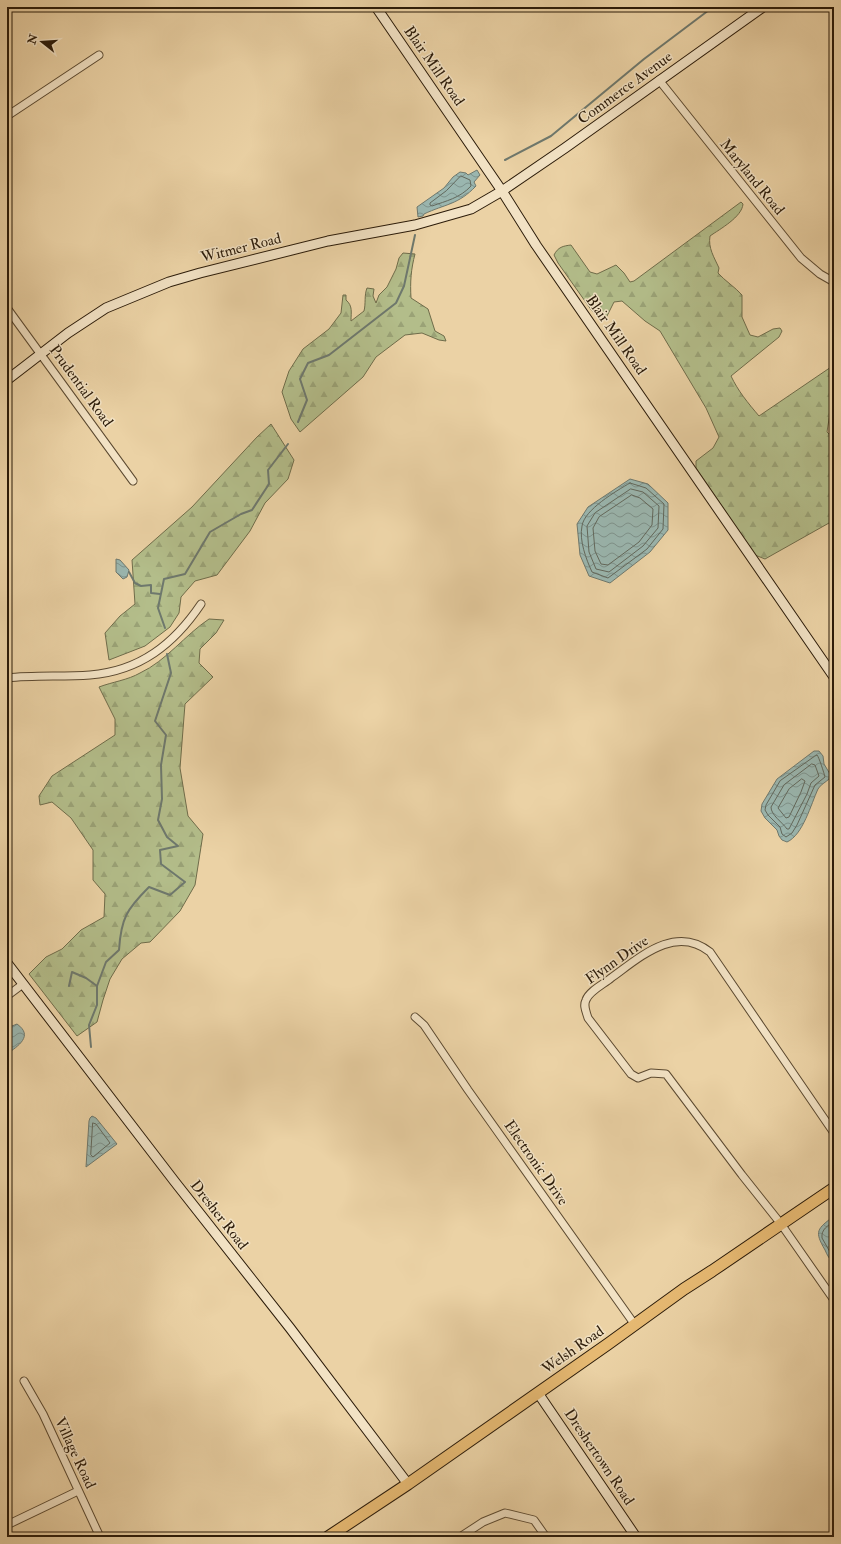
<svg xmlns="http://www.w3.org/2000/svg" width="841" height="1544" font-family="'IM FELL Double Pica',serif">
  <style>
    .forest { fill: url(#forest-firs); stroke: #6f6c4a }
    .water { fill: url(#water-waves); stroke: #6e786d }
    .lines { fill: none; stroke-linecap: round; stroke-linejoin: round }
    .shore { stroke: #62685c; stroke-width: 1 }
    .stream { stroke: #6e786d; stroke-width: 2 }
    .street-casing { stroke: #5b4930; stroke-width: 9 }
    .secondary-casing { stroke: #2b1b09; stroke-width: 11 }
    .primary-casing { stroke: #2b1b09; stroke-width: 13 }
    .street { stroke: #f2e2c4; stroke-width: 7 }
    .secondary { stroke: #f2e2c4; stroke-width: 9 }
    .primary { stroke: #e6b972; stroke-width: 11 }
    .labels { text-anchor: middle; dominant-baseline: central; stroke-width: 3; stroke-linejoin: round; paint-order: stroke }
    .street-label { font-size: 15px; fill: #2b1b09; stroke: #f2e2c4 }
  </style>
  <defs>
    <pattern id="forest-firs" width="22" height="20" patternUnits="userSpaceOnUse"><rect width="22" height="20" fill="#b3bd8a"/><path d="M5 1l3.5 6h-7zM16 11l3.5 6h-7z" fill="#9aa276"/></pattern>
    <pattern id="water-waves" width="16" height="10" patternUnits="userSpaceOnUse"><rect width="16" height="10" fill="#9ab6af"/><path d="M0 5q4-4 8 0t8 0" fill="none" stroke="#7e938d"/></pattern>
  </defs>
  <rect width="100%" height="100%" fill="#ebd2a5"/>
  <filter id="stains"><feTurbulence type="fractalNoise" baseFrequency=".005" numOctaves="4"/><feColorMatrix values="0 0 0 0 .2 0 0 0 0 .09 0 0 0 0 .02 0 0 0 .5 -.17"/></filter>
  <radialGradient id="worn" r=".72"><stop offset=".6" stop-color="#630" stop-opacity="0"/><stop offset="1" stop-color="#630" stop-opacity=".3"/></radialGradient>
  <!-- forest -->
  <path class="forest" d="M741,202l2,2c-1,13 -23,25 -33,32 -2,12 4,21 9,32l-1,5c7,8 17,14 24,22v22l8,18 8,2 15,-8 7,-1 2,3 -3,6 -48,39c7,15 17,27 28,40l75,-51v22l-7,45 3,3h4v84l-5,4 -64,36 -10,-4 -59,-87v-7l17,-13 6,-11 -13,-29 -46,-77 -15,-10 -23,-20 -8,1 -8,16 -5,1 -9,-8 -34,-48 -4,-8c4,-8 9,-9 17,-10l19,27 7,2 19,-9 8,8 6,9 4,-1z
    M403,253l12,1c-4,15 -5,28 -4,44l17,11 7,22 9,5 2,5 -7,-1 -17,-7 -17,2 -29,22 -13,20 -63,55 -9,-13 -9,-27 7,-21 14,-22 26,-20 12,-16 2,-18h3v5c7,6 5,12 5,21l13,-10c2,-8 0,-15 3,-23l7,1 -1,7 3,7 3,-8 8,-8 9,-18 3,-11z
    M271,424l23,36 -6,19 -23,24 -15,28 -33,44 -22,6 -14,16 -2,16 -9,14 -25,19 -36,14 -4,-27 15,-17 15,-12 -3,-44 60,-53 65,-70z
    M209,619l15,1 -8,13 -16,16 -1,14 14,14 -28,27 -5,64 8,48 15,18 -8,51 -15,26 -30,31 -9,1 -19,16 -12,20 -7,21 -6,22 -20,14 -48,-62 17,-17 16,-8 19,-19 23,-13 1,-23 -12,-14v-30l-22,-32 -19,-16 -12,3 -1,-9 13,-20 63,-41v-16l-16,-32c13,-5 29,-7 41,-14 26,-12 45,-38 69,-54z"/>
  <!-- water -->
  <path class="water" d="M477,170l3,5 -6,7 2,4c-18,19 -31,18 -52,28l-1,2 -5,1 -1,-10 27,-19 9,-11 7,-5 6,1 2,2z
    M630,479l18,5 20,19v27l-18,22 -40,31 -21,-7 -9,-21 -3,-31 11,-17z
    M116,559l4,1 9,10 -2,7 -4,2 -7,-7z
    M814,751h5l4,5 1,8 6,10 -1,5c-3,3 -9,6 -11,10 -7,15 -15,46 -31,53l-5,-2 -3,-4 -2,-6 -12,-12 -4,-7 1,-7 15,-25z
    M17,1024c17,12 1,22 -10,30v-26z
    M92,1116l4,2 21,26 -31,23 3,-46 1,-3z
    M834,1216v48c-4,-4 -7,-9 -9,-14 -11,-19 -8,-21 9,-34z"/>
  <g class="lines">
    <!-- shore -->
    <path class="shore" d="M461,176l9,4 1,6c-11,12 -25,15 -39,20l-2,-1v-2l16,-12z
      M630,483l16,5 18,16 -1,25 -16,20 -39,29 -16,-6c-6,-13 -13,-32 -10,-46 2,-16 34,-35 48,-43z
      M631,489l12,3 16,14 -1,22 -15,18 -34,26 -13,-3 -7,-17 -2,-26 8,-13z
      M632,495l8,3 13,11 -1,16 -13,17 -31,23 -7,-1 -6,-13 -2,-23 6,-11z
      M815,756l2,-1c2,2 7,18 8,22l-10,8 -18,40 -5,8 -6,4 -4,-3 -2,-7 -12,-12 -3,-5 1,-5 14,-24z
      M812,764l3,1 4,11 -8,7 -4,11 -18,35h-2c-5,-7 -16,-14 -16,-22l13,-22z
      M802,779l3,2 -4,11 -12,25 -3,1 -8,-10 11,-19z
      M93,1123l3,1 14,19 -17,14 -2,-2z
      M834,1221c-6,5 -13,8 -12,17l12,21"/>
    <!-- stream -->
    <path class="stream" d="M505,160l46,-24 93,-77 69,-52
      M298,422l9,-22 -7,-21 8,-16 21,-8 67,-52 8,-17 11,-51
      M129,572l6,11 6,3 10,-1v8l9,1
      M165,628l-7,-20 6,-29 21,-5 25,-42 31,-18 11,-4 17,-26 -1,-14 20,-26
      M69,986l3,-14 14,6 11,8 9,-24 13,-12c2,-32 8,-41 30,-63l21,8 15,-13 -24,-18 -1,-14 18,-4 -11,-9 -9,-17 4,-21 -1,-34 5,-30 -11,-14 16,-48 -4,-19
      M91,1047l-2,-22 8,-20v-19"/>
    <defs>
      <path id="street" d="M659,80l142,178 19,16 14,8
        M7,116l92,-61
        M7,308l126,173
        M7,678c27,-3 55,-1 83,-3 50,-4 84,-31 111,-71
        M7,996l16,-12
        M415,1017l9,8 44,65 167,235
        M834,1133l-124,-181c-35,-28 -71,6 -99,26 -7,6 -22,13 -25,22 -3,6 0,11 2,18l43,56 7,4 13,-5 15,1 76,101 39,49 53,76
        M24,1381l19,33 57,123
        M7,1525l71,-34
        M460,1537l23,-15 22,-9 29,7 12,17"/>
      <path id="secondary" d="M376,7l126,184 34,54 298,432
        M7,380l61,-47 38,-25 63,-26 31,-9 128,-32 87,-16 56,-16 31,-18 63,-43 198,-141
        M7,963l168,219 115,146 118,156
        M538,1393l98,144"/>
      <path id="primary" d="M328,1537l80,-53 200,-140 76,-55 28,-18 122,-83"/>
    </defs>
    <!-- street casing -->
    <use href="#street" class="street-casing"/>
    <!-- secondary casing -->
    <use href="#secondary" class="secondary-casing"/>
    <!-- primary casing -->
    <use href="#primary" class="primary-casing"/>
    <!-- street -->
    <use href="#street" class="street"/>
    <!-- secondary -->
    <use href="#secondary" class="secondary"/>
    <!-- primary -->
    <use href="#primary" class="primary"/>
  </g>
  <g class="labels">
    <!-- street labels -->
    <g class="street-label">
      <text transform="translate(434 66) rotate(55)">Blair Mill Road</text>
      <text transform="translate(625 88) rotate(-36)">Commerce Avenue</text>
      <text transform="translate(752 177) rotate(51)">Maryland Road</text>
      <text transform="translate(241 248) rotate(-14)">Witmer Road</text>
      <text transform="translate(616 335) rotate(55)">Blair Mill Road</text>
      <text transform="translate(81 386) rotate(54)">Prudential Road</text>
      <text transform="translate(617 960) rotate(-35)">Flynn Drive</text>
      <text transform="translate(536 1163) rotate(55)">Electronic Drive</text>
      <text transform="translate(219 1215) rotate(52)">Dresher Road</text>
      <text transform="translate(573 1350) rotate(-35)">Welsh Road</text>
      <text transform="translate(75 1453) rotate(65)">Village Road</text>
      <text transform="translate(599 1457) rotate(56)">Dreshertown Road</text>
    </g>
  </g>
  <!-- margin -->
  <rect width="841" height="1544" fill="none" stroke="#ebd2a5" stroke-width="24"/>
  <rect x="8" y="8" width="825" height="1528" fill="none" stroke="#2b1b09" stroke-width="2"/>
  <rect x="12" y="12" width="817" height="1520" fill="none" stroke="#2b1b09"/>
  <!-- north arrow -->
  <g transform="translate(42 42) rotate(287)" stroke="#f2e2c4" stroke-width="3" paint-order="stroke">
  <path d="M0-3L7 15L0 10L-7 15Z" fill="#2b1b09"/>
  <text y="-6" font-size="11" font-weight="bold" text-anchor="middle" fill="#2b1b09">N</text>
  </g>
  <rect width="100%" height="100%" filter="url(#stains)"/>
  <rect width="100%" height="100%" fill="url(#worn)"/>
</svg>
